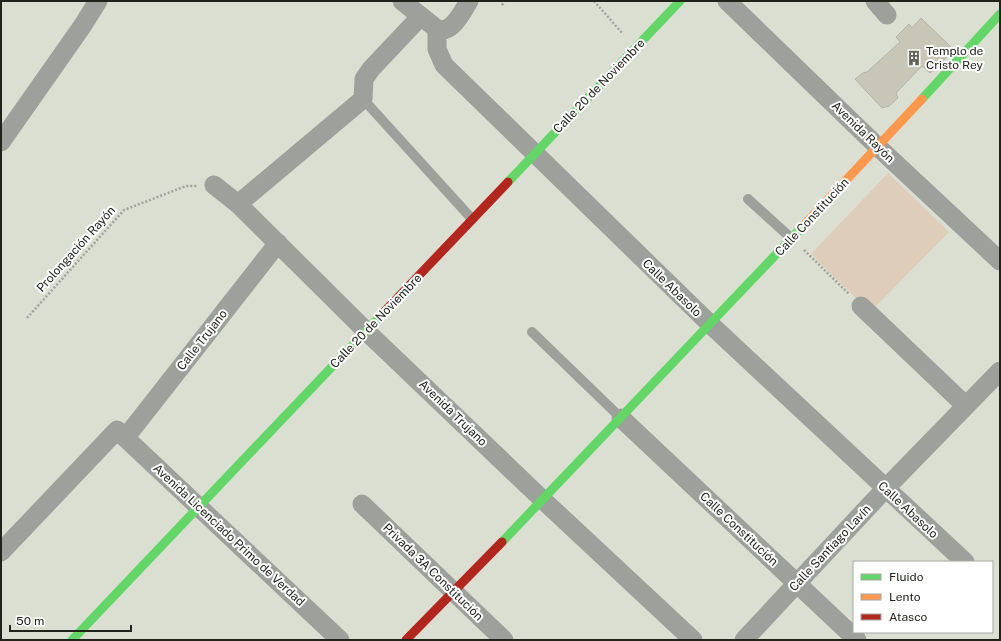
<svg xmlns="http://www.w3.org/2000/svg" width="1001" height="641" font-family="'Public Sans',sans-serif">
  <style>
    .green { fill: #deceb9 }
    .building { fill: #c8c6b6; stroke: #b3b3a9 }
    .lines { fill: none; stroke-linecap: round; stroke-linejoin: round }
    .path { stroke: #a0a39c; stroke-width: 2.5; stroke-dasharray: 2 2; stroke-linecap: butt }
    .lane { stroke: #9da09b; stroke-width: 10 }
    .street { stroke: #9da09b; stroke-width: 19 }
    .fast { stroke: #63d668; stroke-width: 9 }
    .slow { stroke: #ff974d; stroke-width: 9 }
    .jam { stroke: #b3261e; stroke-width: 9 }
    .labels { text-anchor: middle; dominant-baseline: central; stroke-width: 4; stroke-linejoin: round; paint-order: stroke }
    .poi-label { font-size: 12px; fill: #20231a; stroke: #fff; text-anchor: start }
    .street-label { font-size: 12px; fill: #20231a; stroke: #fff }
  </style>
  <rect width="100%" height="100%" fill="#dbdfd2"/>
  <!-- green -->
  <path class="green" d="M888,173l61,59 -79,80 -59,-58z"/>
  <!-- building -->
  <path class="building" d="M921,18l33,32 -24,23 -8,-7 -26,27 2,5 -9,8 -7,2 -27,-29 8,-6 4,-1 33,-30 -4,-5 13,-13 3,4z"/>
  <g class="lines">
    <!-- path -->
    <path class="path" d="M594,1l29,33
      M502,5l3,-4
      M804,250l45,44
      M27,318l97,-108 62,-24h12"/>
    <!-- lane -->
    <path class="lane" d="M363,99l109,120
      M748,199l43,39
      M532,332l89,86"/>
    <!-- street -->
    <path class="street" d="M402,1l35,28c15,6 25,-17 32,-28
      M727,1l151,146 122,114
      M875,1l12,14
      M437,29v20l7,16 266,259 255,238
      M1,142l82,-117 15,-24
      M214,185l24,19 128,127 177,169 150,140
      M238,204l125,-105 1,-20 7,-10 50,-53
      M861,306l105,100
      M621,418l236,222
      M126,437l152,-194
      M362,504l142,136
      M1,552l116,-122 223,210
      M744,640l141,-151 115,-118"/>
    <!-- fast -->
    <path class="fast" d="M922,99l78,-85
      M508,182l172,-181
      M502,542l303,-318
      M72,640l313,-329"/>
    <!-- slow -->
    <path class="slow" d="M805,224l117,-125"/>
    <!-- jam -->
    <path class="jam" d="M385,311l123,-129
      M406,640l96,-98"/>
  </g>
  <!-- icons -->
  <defs>
    <symbol id="building-bare" viewBox="-9 -9 18 18"><path d="M-4-6H4V6H1V3H-1V6H-4ZM-2.5-4.3h1.7v1.8h-1.7ZM.8-4.3h1.7v1.8H.8ZM-2.5-1h1.7V.8h-1.7ZM.8-1h1.7V.8H.8Z" fill="#61655a" stroke="#fff" stroke-width="2.5" paint-order="stroke"/></symbol>
  </defs>
  <g fill-rule="evenodd">
    <use href="#building-bare" x="903" y="47" width="22" height="22"/>
  </g>
  <g class="labels">
    <!-- poi labels -->
    <g class="poi-label">
      <text x="926" y="51">Templo de<tspan x="926" dy="14">Cristo Rey</tspan></text>
    </g>
    <!-- street labels -->
    <g class="street-label">
      <text transform="translate(599 86) rotate(-46)">Calle 20 de Noviembre</text>
      <text transform="translate(863 132) rotate(44)">Avenida Rayón</text>
      <text transform="translate(812 217) rotate(-47)">Calle Constitución</text>
      <text transform="translate(76 249) rotate(-48)">Prolongación Rayón</text>
      <text transform="translate(672 288) rotate(44)">Calle Abasolo</text>
      <text transform="translate(376 321) rotate(-46)">Calle 20 de Noviembre</text>
      <text transform="translate(202 340) rotate(-52)">Calle Trujano</text>
      <text transform="translate(453 413) rotate(44)">Avenida Trujano</text>
      <text transform="translate(908 510) rotate(43)">Calle Abasolo</text>
      <text transform="translate(739 529) rotate(43)">Calle Constitución</text>
      <text transform="translate(229 535) rotate(43)">Avenida Licenciado Primo de Verdad</text>
      <text transform="translate(830 548) rotate(-47)">Calle Santiago Lavín</text>
      <text transform="translate(433 572) rotate(44)">Privada 3A Constitución</text>
    </g>
  </g>
  <!-- border -->
  <rect width="1001" height="641" fill="none" stroke="#20231a" stroke-width="4"/>
  <!-- legend -->
  <rect x="853" y="561" width="140" height="72" fill="#ffffff" stroke="#a6a7a3"/>
  <rect x="861" y="574" width="20" height="6" fill="#63d668" stroke="#a6a7a3"/>
  <text x="889" y="581" font-size="12" fill="#20231a">Fluido</text>
  <rect x="861" y="594" width="20" height="6" fill="#ff974d" stroke="#a6a7a3"/>
  <text x="889" y="601" font-size="12" fill="#20231a">Lento</text>
  <rect x="861" y="614" width="20" height="6" fill="#b3261e" stroke="#a6a7a3"/>
  <text x="889" y="621" font-size="12" fill="#20231a">Atasco</text>
  <!-- scale -->
  <path d="M10 625v6h121v-6" fill="none" stroke="#20231a" stroke-width="2"/>
  <text x="16" y="625" font-size="12" fill="#20231a" stroke="#ffffff" stroke-width="3" paint-order="stroke">50 m</text>
</svg>
